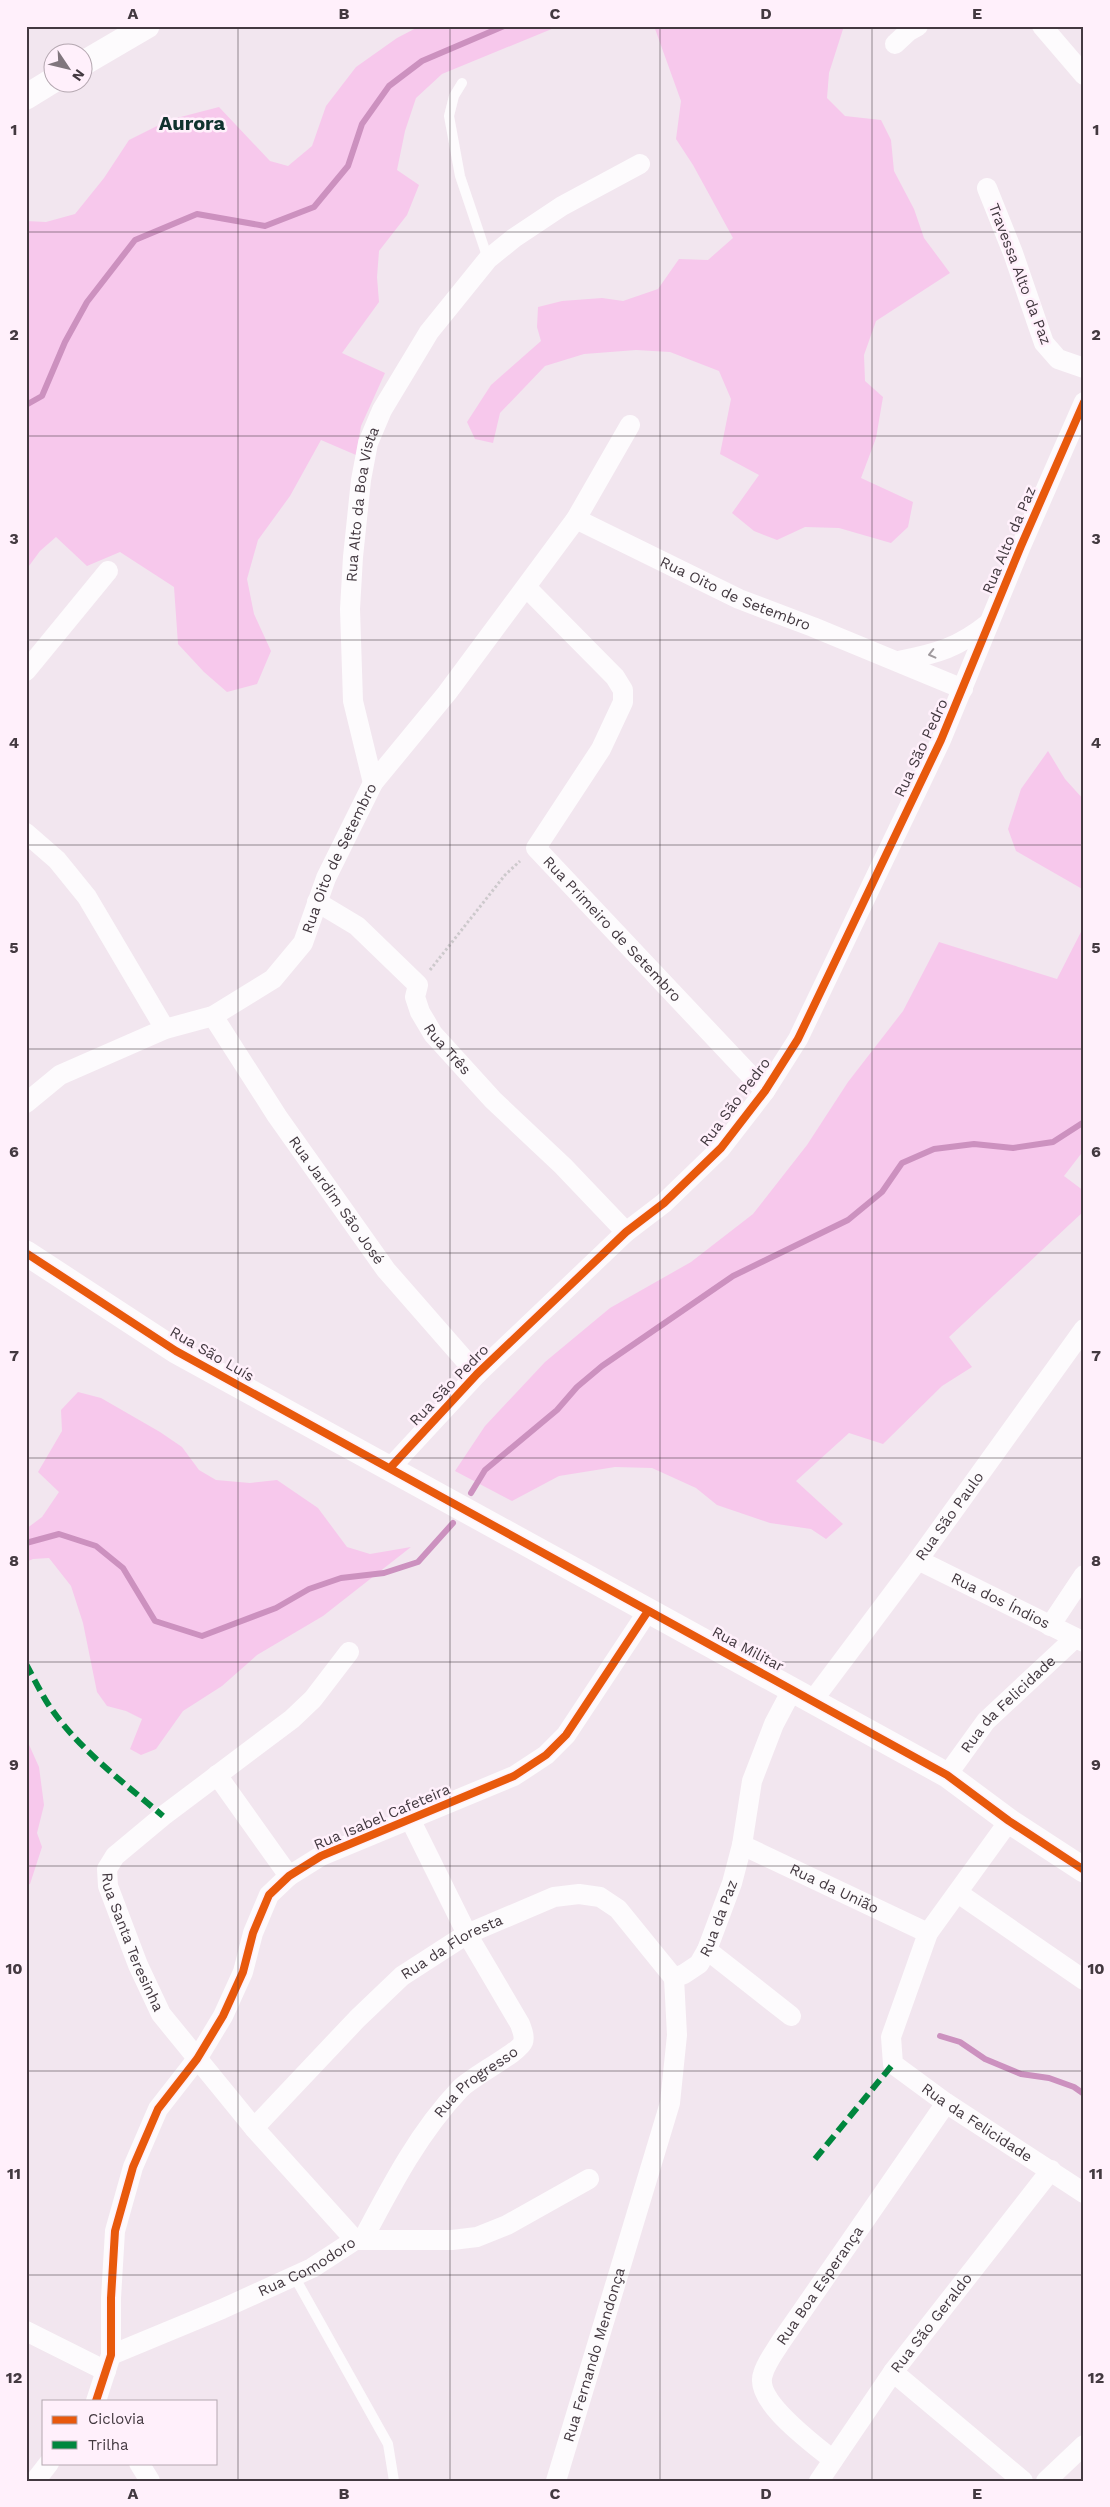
<svg xmlns="http://www.w3.org/2000/svg" width="1110" height="2507" font-family="'Work Sans',sans-serif">
  <style>
    .green { fill: #f7c8ec }
    .lines { fill: none; stroke-linecap: round; stroke-linejoin: round }
    .stream { stroke: #cc91bf; stroke-width: 6 }
    .path { stroke: #cdc9cc; stroke-width: 3; stroke-dasharray: 2.5 2.5; stroke-linecap: butt }
    .service { stroke: #fdfbfd; stroke-width: 10 }
    .minor { stroke: #fdfbfd; stroke-width: 20 }
    .tertiary { stroke: #fdfbfd; stroke-width: 25 }
    .quiet { stroke: #00873e; stroke-width: 6; stroke-dasharray: 12 6; stroke-linecap: butt }
    .cycleway-casing { stroke: #fff0fb; stroke-width: 11 }
    .cycleway { stroke: #e8590c; stroke-width: 8 }
    .oneway { stroke: #a09a9e }
    .grid { fill: none; stroke: #433940; stroke-width: 1; stroke-opacity: 0.55 }
    .labels { text-anchor: middle; dominant-baseline: central; stroke-width: 5; stroke-linejoin: round; paint-order: stroke }
    .street-label { font-size: 15px; fill: #433940; stroke: #fff0fb }
    .district-label { font-size: 20px; font-weight: bold; fill: #10322e; stroke: #fff0fb }
    .neatline { fill: none; stroke: #433940; stroke-width: 2 }
    .grid-label { font-size: 16px; text-anchor: middle; font-weight: bold; fill: #433940 }
  </style>
  <rect width="100%" height="100%" fill="#f2e6ef"/>
  <!-- green -->
  <path class="green" d="M420,26h139l-117,48 -26,24 -11,33 -8,39 22,15 -12,30 -28,36 -2,26 2,25 -37,51 43,20 -24,53 -5,29 -35,-15 -31,56 -32,44 -11,39 7,35 17,37 -14,33 -30,8 -23,-20 -26,-28 -4,-57 -54,-35 -33,14 -31,-29 -16,14 -14,19v-349l20,1 29,-8 29,-36 25,-38 40,-20 50,-13 51,54 18,5 24,-20 14,-40 30,-39 41,-29z
    M654,26h190l-15,47 -2,25 18,18 36,4 10,20 3,31 20,38 10,29 26,35 -74,48 -12,34 1,26 18,16 -7,41 -15,40 52,24 -5,25 -17,16 -52,-15 -34,-1 -28,13 -23,-9 -22,-18 27,-38 -39,-21 11,-55 -12,-28 -49,-19 -34,-2 -52,4 -39,12 -45,47 -7,30 -18,-4 -8,-17 24,-37 50,-44 -4,-14 1,-20 24,-6 40,-3 21,3 35,-12 21,-30 29,1 25,-22 -40,-73 -17,-26 5,-38z
    M1048,751l17,28 19,21v90l-68,-39 -8,-22 13,-40z
    M1084,926v224l-20,26 20,15v20l-135,126 23,30 -30,19 -59,58 -34,-11 -53,48 47,43 -17,15 -15,-10 -41,-6 -53,-18 -21,-17 -44,-20 -37,-1 -56,9 -47,25 -57,-30 30,-45 60,-64 65,-54 81,-46 62,-48 54,-69 41,-63 55,-71 36,-69 118,37z
    M78,1392l23,6 59,34 22,15 17,23 17,10 34,3 27,-3 41,28 29,39 23,7 41,-7 -88,69 -66,39 -35,31 -39,25 -27,38 -15,6 -11,-6 12,-30 -16,-8 -19,-5 -10,-14 -14,-69 -12,-37 -22,-28 -16,1 -7,3v-33l16,-12 17,-25 -21,-20 24,-41 -1,-21z
    M26,1738l13,29 5,38 -7,28 5,14 -12,37 -4,1z"/>
  <g class="lines">
    <!-- stream -->
    <path class="stream" d="M26,405l16,-9 23,-54 22,-40 48,-62 62,-26 68,12 49,-19 34,-41 14,-42 27,-38 33,-25 82,-35
      M471,1493l14,-23 72,-60 20,-23 25,-21 131,-90 115,-56 34,-28 20,-29 32,-14 40,-5 39,4 40,-6 31,-20
      M26,1543l33,-9 37,12 27,22 32,53 47,15 74,-28 33,-19 32,-11 43,-5 34,-11 35,-39
      M940,2036l20,6 25,17 36,15 28,4 25,9 10,7"/>
    <!-- path -->
    <path class="path" d="M430,970l75,-95 15,-14"/>
    <!-- service -->
    <path class="service" d="M462,83l-8,13 -5,20 11,60 28,83
      M294,2276l94,168 6,37"/>
    <!-- minor -->
    <g class="minor">
      <path d="M1042,26l42,49"/>
      <path d="M895,44l14,-13 9,-5"/>
      <path d="M987,188l26,65 31,90 14,16 26,9"/>
      <path id="s1" d="M576,519l163,80 74,28 150,62"/>
      <path id="s2" d="M527,588l88,89 8,13v12l-22,47 -65,99 229,243"/>
      <path d="M898,661c39,-7 61,-14 91,-38"/>
      <path d="M26,671l82,-100"/>
      <path id="s3" d="M373,783l-20,-82 -3,-92 3,-52 8,-77 7,-37 14,-33 47,-78 59,-73 26,-21 48,-32 78,-42"/>
      <path d="M26,833l31,27 30,37 78,132"/>
      <path id="s4" d="M317,902l40,24 61,59 -3,12 5,15 13,22 60,66 70,66 63,66"/>
      <path id="s5" d="M213,1016l64,100 109,154 91,104"/>
      <path id="s6" d="M26,1103l34,-28 105,-46 48,-13 60,-37 30,-36 23,-65 47,-95 74,-90 129,-174 54,-94"/>
      <path d="M390,1468l87,-94 149,-142 38,-29 57,-55 44,-57 33,-52 143,-299 80,-194 63,-144"/>
      <path id="s7" d="M918,1560l166,82"/>
      <path d="M1050,1626l34,-51"/>
      <path id="s8" d="M349,1652l-36,47 -21,20 -129,97 -48,40 -8,13 1,17 30,79 23,49 93,114 101,112"/>
      <path id="s9" d="M813,1700l105,-140 166,-231"/>
      <path d="M217,1775l72,101"/>
      <path id="s10" d="M947,1775l39,-54 89,-83"/>
      <path id="s11" d="M1009,1821l-81,112 -37,104 2,27 53,39 138,90"/>
      <path id="s12" d="M742,1845l186,88"/>
      <path d="M958,1893l126,87"/>
      <path d="M707,1950l84,66"/>
      <path id="s13" d="M254,2128l103,-109 45,-43 65,-42 87,-37 25,-3 21,3 18,12 56,69"/>
      <path id="s14" d="M363,2239c28,-53 56,-107 97,-150 11,-12 60,-37 63,-47 2,-6 -1,-12 -3,-18l-53,-90 -57,-115"/>
      <path d="M26,2331l80,40"/>
      <path id="s15" d="M111,2355l111,-46 90,-41 43,-28h97l25,-3 30,-12 82,-46"/>
      <path d="M893,2372l130,109"/>
      <path d="M96,2401l15,-46v-57l4,-67 18,-64 25,-58 39,-50 26,-43 20,-44 10,-39 16,-38 20,-19 32,-20 193,-80 32,-21 20,-20 82,-124"/>
      <path id="s16" d="M833,2460c-19,-16 -80,-59 -70,-86 3,-11 11,-21 17,-31l166,-240"/>
      <path d="M139,2463l11,18"/>
      <path d="M35,2481l14,-18"/>
      <path id="s17" d="M556,2481l114,-378 7,-68 -3,-57 10,-4 15,-10 8,-14 25,-67 10,-38 10,-64 22,-57 19,-36"/>
      <path id="s18" d="M819,2481l74,-109 158,-202"/>
      <path d="M1046,2481l38,-36"/>
    </g>
    <!-- tertiary -->
    <path class="tertiary" d="M82,64l65,-38
      M26,97l26,-16
      M26,1253l150,98 771,424 62,46 75,49"/>
    <!-- quiet -->
    <path class="quiet" d="M26,1664c7,13 14,27 22,40 29,44 75,78 115,112
      M815,2159l78,-95"/>
    <defs>
      <path id="cycleway" d="M26,1253l150,98 771,424 62,46 75,49
        M390,1468l87,-94 149,-142 38,-29 57,-55 44,-57 33,-52 143,-299 80,-194 63,-144
        M96,2401l15,-46v-57l4,-67 18,-64 25,-58 39,-50 26,-43 20,-44 10,-39 16,-38 20,-19 32,-20 193,-80 32,-21 20,-20 82,-124"/>
    </defs>
    <!-- cycleway casing -->
    <use href="#cycleway" class="cycleway-casing"/>
    <!-- cycleway -->
    <use href="#cycleway" class="cycleway"/>
  </g>
  <!-- one-way arrows -->
  <defs><path id="oneway-chevron" d="M-2-3.5L2.5 0L-2 3.5" fill="none" stroke-width="1.6" stroke-linecap="round" stroke-linejoin="round" transform="scale(1.25)"/></defs>
  <use class="oneway" href="#oneway-chevron" transform="translate(932 654) rotate(166)"/>
  <!-- grid -->
  <path class="grid" d="M238,26v2455M450,26v2455M660,26v2455M872,26v2455M26,232h1058M26,436h1058M26,640h1058M26,845h1058M26,1049h1058M26,1253h1058M26,1458h1058M26,1662h1058M26,1866h1058M26,2071h1058M26,2275h1058"/>
  <g class="labels">
    <!-- street labels -->
    <g class="street-label">
      <text transform="translate(1020 274) rotate(69)">Travessa Alto da Paz</text>
      <text stroke="none"><textPath href="#s3" startOffset="282">Rua Alto da Boa Vista</textPath></text>
      <text transform="translate(1009 540) rotate(-67)">Rua Alto da Paz</text>
      <text stroke="none"><textPath href="#s1" startOffset="176">Rua Oito de Setembro</textPath></text>
      <text transform="translate(921 748) rotate(-65)">Rua São Pedro</text>
      <text stroke="none"><textPath href="#s6" startOffset="418">Rua Oito de Setembro</textPath></text>
      <text stroke="none"><textPath href="#s2" startOffset="434">Rua Primeiro de Setembro</textPath></text>
      <text stroke="none"><textPath href="#s4" startOffset="206">Rua Três</textPath></text>
      <text transform="translate(735 1102) rotate(-53)">Rua São Pedro</text>
      <text stroke="none"><textPath href="#s5" startOffset="222">Rua Jardim São José</textPath></text>
      <text transform="translate(212 1354) rotate(30)">Rua São Luís</text>
      <text transform="translate(449 1385) rotate(-46)">Rua São Pedro</text>
      <text stroke="none"><textPath href="#s9" startOffset="229">Rua São Paulo</textPath></text>
      <text stroke="none"><textPath href="#s7" startOffset="92">Rua dos Índios</textPath></text>
      <text transform="translate(748 1649) rotate(28)">Rua Militar</text>
      <text stroke="none"><textPath href="#s10" startOffset="94">Rua da Felicidade</textPath></text>
      <text transform="translate(382 1817) rotate(-23)">Rua Isabel Cafeteira</text>
      <text stroke="none"><textPath href="#s12" startOffset="102">Rua da União</textPath></text>
      <text stroke="none"><textPath href="#s17" startOffset="599">Rua da Paz</textPath></text>
      <text stroke="none"><textPath href="#s8" startOffset="405">Rua Santa Teresinha</textPath></text>
      <text stroke="none"><textPath href="#s13" startOffset="270">Rua da Floresta</textPath></text>
      <text stroke="none"><textPath href="#s14" startOffset="196">Rua Progresso</textPath></text>
      <text stroke="none"><textPath href="#s11" startOffset="378">Rua da Felicidade</textPath></text>
      <text stroke="none"><textPath href="#s15" startOffset="215">Rua Comodoro</textPath></text>
      <text stroke="none"><textPath href="#s16" startOffset="221">Rua Boa Esperança</textPath></text>
      <text stroke="none"><textPath href="#s18" startOffset="194">Rua São Geraldo</textPath></text>
      <text stroke="none"><textPath href="#s17" startOffset="132">Rua Fernando Mendonça</textPath></text>
    </g>
    <!-- district labels -->
    <g class="district-label">
      <text x="192" y="123">Aurora</text>
    </g>
  </g>
  <!-- border -->
  <rect width="1110" height="2507" fill="none" stroke="#fff0fb" stroke-width="55"/>
  <!-- legend -->
  <rect x="42" y="2400" width="175" height="65" fill="#fff0fb" stroke="#b4a7b0"/>
  <rect x="52" y="2416" width="25" height="8" fill="#e8590c" stroke="#b4a7b0"/>
  <text x="88" y="2424" font-size="15" fill="#433940">Ciclovia</text>
  <rect x="52" y="2441" width="25" height="8" fill="#00873e" stroke="#b4a7b0"/>
  <text x="88" y="2450" font-size="15" fill="#433940">Trilha</text>
  <!-- north arrow -->
  <g transform="translate(68 68) rotate(125)"><circle r="24" fill="#fff0fb" stroke="#b4a7b0"/>
  <path d="M0-4L9 19L0 12L-9 19Z" fill="#80767d"/>
  <text y="-8" font-size="14" font-weight="bold" text-anchor="middle" fill="#433940">N</text>
  </g>
  <rect x="28" y="28" width="1054" height="2452" class="neatline"/>
  <g class="grid-label">
    <text x="133" y="19">A</text>
    <text x="344" y="19">B</text>
    <text x="555" y="19">C</text>
    <text x="766" y="19">D</text>
    <text x="977" y="19">E</text>
    <text x="14" y="135">1</text>
    <text x="1096" y="135">1</text>
    <text x="14" y="340">2</text>
    <text x="1096" y="340">2</text>
    <text x="14" y="544">3</text>
    <text x="1096" y="544">3</text>
    <text x="14" y="748">4</text>
    <text x="1096" y="748">4</text>
    <text x="14" y="953">5</text>
    <text x="1096" y="953">5</text>
    <text x="14" y="1157">6</text>
    <text x="1096" y="1157">6</text>
    <text x="14" y="1361">7</text>
    <text x="1096" y="1361">7</text>
    <text x="14" y="1566">8</text>
    <text x="1096" y="1566">8</text>
    <text x="14" y="1770">9</text>
    <text x="1096" y="1770">9</text>
    <text x="14" y="1974">10</text>
    <text x="1096" y="1974">10</text>
    <text x="14" y="2179">11</text>
    <text x="1096" y="2179">11</text>
    <text x="14" y="2383">12</text>
    <text x="1096" y="2383">12</text>
    <text x="133" y="2499">A</text>
    <text x="344" y="2499">B</text>
    <text x="555" y="2499">C</text>
    <text x="766" y="2499">D</text>
    <text x="977" y="2499">E</text>
  </g>
</svg>
